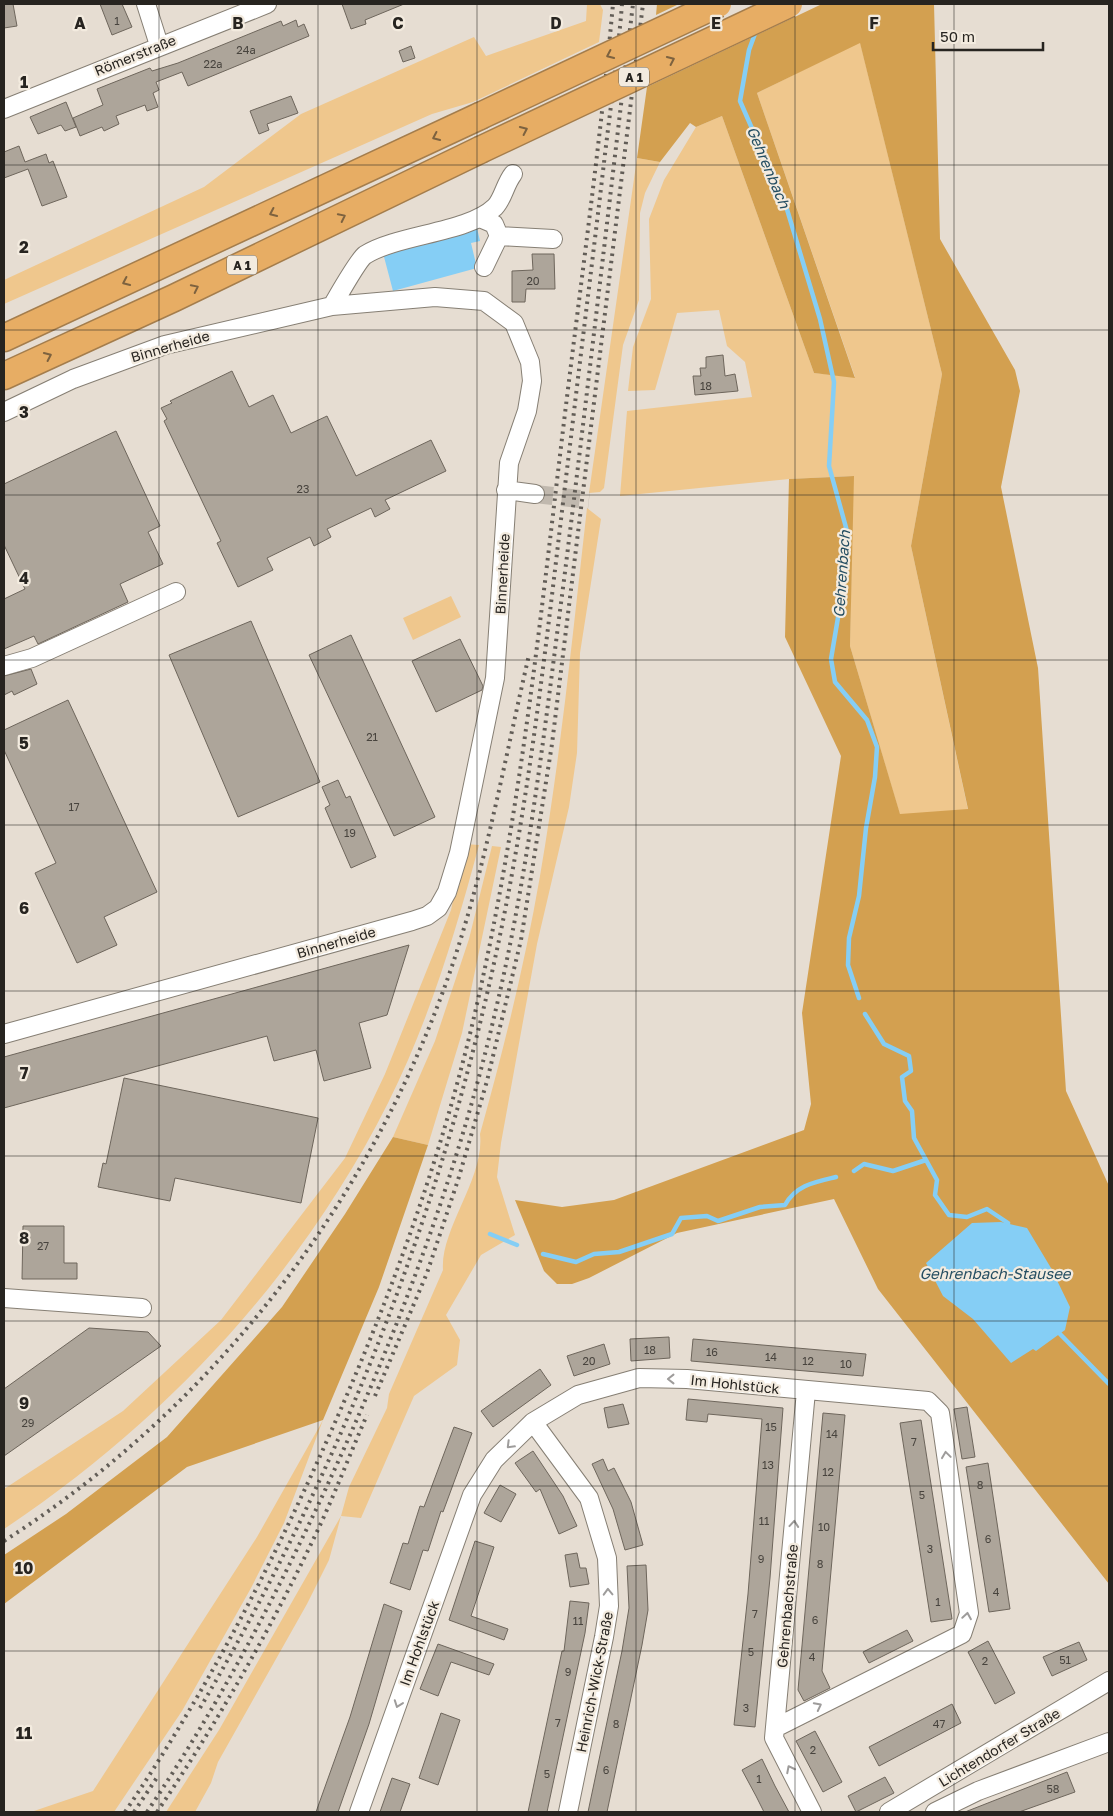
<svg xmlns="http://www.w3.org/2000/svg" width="1113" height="1816" font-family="'Golos Text',sans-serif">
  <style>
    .green { fill: #efc78d }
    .forest { fill: #d3a050 }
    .water { fill: #85cef5 }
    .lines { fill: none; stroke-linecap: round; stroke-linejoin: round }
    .stream { stroke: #85cef5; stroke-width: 4.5 }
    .building { fill: #ada59a; stroke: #6e665c }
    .minor-tunnel { stroke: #c0b8ae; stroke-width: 18; stroke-dasharray: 18 9; stroke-linecap: butt }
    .minor-casing { stroke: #867f74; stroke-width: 20 }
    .highway-casing { stroke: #a47d4c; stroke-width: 29 }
    .minor { stroke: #fff; stroke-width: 18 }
    .highway { stroke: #e7ad64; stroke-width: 26 }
    .rail { stroke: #625d57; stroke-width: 4; stroke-dasharray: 2.5 5; stroke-linecap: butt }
    .highway-bridge-casing { stroke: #a47d4c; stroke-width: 29; stroke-linecap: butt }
    .highway-bridge { stroke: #e7ad64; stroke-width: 26 }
    .oneway { stroke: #7d623f }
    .oneway2 { stroke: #9e9c9b }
    .grid { fill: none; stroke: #272420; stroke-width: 1; stroke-opacity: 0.55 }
    .labels { text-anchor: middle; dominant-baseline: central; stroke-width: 4.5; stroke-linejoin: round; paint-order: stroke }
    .number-label { font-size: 11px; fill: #48443e }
    .shield { fill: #f3ebdf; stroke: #646059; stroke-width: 1 }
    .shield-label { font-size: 12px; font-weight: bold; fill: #272420 }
    .street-label { font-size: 14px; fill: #272420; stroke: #f3ebdf }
    .water-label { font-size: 15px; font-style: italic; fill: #254e62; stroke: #f3ebdf }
    .grid-label { font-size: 16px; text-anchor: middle; font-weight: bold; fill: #272420; stroke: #f3ebdf; stroke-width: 4.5; stroke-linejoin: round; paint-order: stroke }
  </style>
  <rect width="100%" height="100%" fill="#e6ddd2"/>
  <!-- green -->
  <path class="green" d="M587,4h13l3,6 -4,32 -126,60 -41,12 -428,190v-24l200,-93 97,-73 173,-77 12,19 100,-35z
    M860,42l82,332 -31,172 57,264 -68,5 -50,-169 3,-170 -64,3 -169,17 7,-85 125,-14 -7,-35 -18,-16 -8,-36 -42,3 -22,77 -27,1 5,-44 18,-48 -2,-80 15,-39 32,-53 26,-11 92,257 41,4 -98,-284z
    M637,158l23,4 -15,31 -5,20 -1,87 -16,45 -19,143 -4,4 -11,1z
    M587,508l14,11 -21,134 -3,100 -8,54 -32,137 -36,199 -4,34 18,58 -34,20 -35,60 14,25 -3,25 -43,31 -53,122 -20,-2 -12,44 -22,44 -89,158 -7,21 -16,29h-29l53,-82 122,-214 8,-29 38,-79 2,-14 54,-124c-3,-41 42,-92 37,-136 24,-86 45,-171 60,-258 21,-122 33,-245 47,-368z
    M451,596l10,21 -48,23 -10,-22z
    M465,844l14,1c-24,89 -50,176 -91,258 -87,173 -224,320 -384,426v-40l119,-78 98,-91 124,-162 40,-84 66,-164z
    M492,846l9,1 -39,186 -34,112 -35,-8 42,-96 34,-102z
    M323,1420l-39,103 -33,65 -69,123 -68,101h-83l62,-21 164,-254z"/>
  <!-- forest -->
  <path class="forest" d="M657,4h22l-23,11z
    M822,4h112l6,235 75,131 5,21 -19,96 37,181 28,423 43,95v398l-231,-295 -44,-90 -157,34 -88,45 -17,6h-15l-13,-13 -29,-71 47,7 52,-7 190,-70 7,-26 -9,-91 39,-257 -56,-119 4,-158 65,-3 -4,170 50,168 68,-5 -57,-263 31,-172 -82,-331 -103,50 98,285 -41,-5 -92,-257 -26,11 -6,-4 -30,39 -23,-4 10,-71z
    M393,1137l35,8 -49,142 -56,133 -136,47 -183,137v-49l62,-41 101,-77 115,-130 63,-93z"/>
  <!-- water -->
  <path class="water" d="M477,228l3,13 -9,2 6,25 -84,23 -10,-38z
    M1001,1222l26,6 24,40 19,39 -5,23 -29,21 -3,-2 -22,14 -38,-44 -30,-23 -17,-33 46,-40z"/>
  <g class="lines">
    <!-- stream -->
    <path class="stream" d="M756,31l-7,19 -9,51 46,105 34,113 14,63 -5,84 18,65 -5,63 -11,65 4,23 32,38 10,27 -2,30 -9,51 -7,68 -10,42 -1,27 11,33
      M865,1014l19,30 25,12 2,15 -9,6 3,24 7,10 2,27 23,42 -2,15 14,20 18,2 20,-8 21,14
      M854,1171l10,-7 29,7 33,-11
      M490,1234l27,11
      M543,1254l33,8 18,-8 25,-2 53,-18 9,-16 26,-2 11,5 42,-14 25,-2c11,-20 30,-23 51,-28
      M1060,1334l49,50"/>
  </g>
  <!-- building -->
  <path class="building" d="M4,4h9l4,22 -13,2z
    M100,4h22l10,23 -20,8z
    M342,4h62l-39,16 1,4 -15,5z
    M296,20l2,7 6,-3 5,12 -121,50 -6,-14 -26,10 3,8 -6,3 5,14 -11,4 -2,-6 -29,11 3,8 -15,7 -2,-4 -22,9 -7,-18 30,-13 -6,-16 53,-21 2,3 26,-8 103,-42 2,5z
    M411,46l4,12 -12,4 -4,-11z
    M291,96l7,17 -31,11 2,6 -10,4 -9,-23z
    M66,102l10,25 -11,4 -4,-6 -23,9 -8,-17z
    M19,146l6,16 21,-8 3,9 4,-2 14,36 -25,9 -14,-37 -24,9v-26z
    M532,254h22l1,35h-29l-1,13h-13v-31l21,-1z
    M723,355l2,21 10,-2 3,17 -43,4 -2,-19h8l-1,-8h6v-11z
    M232,371l17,36 24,-12 18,38 36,-17 29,60 75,-36 15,31 -61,29 5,9 -15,8 -4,-9 -44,21 4,8 -17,9 -4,-9 -43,21 6,12 -35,17 -21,-44 4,-2 -57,-120 3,-2 -6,-11 11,-5 -2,-2z
    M116,431l44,95 -12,6 15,32 -43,20 8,18 -90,42 -4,-8 -30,13v-50l21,-10 -21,-44v-61z
    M251,621l69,161 -82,35 -69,-162z
    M351,635l84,182 -41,19 -85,-181z
    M460,639l23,47 -1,4 -46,22 -24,-51z
    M31,669l6,15 -23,11 -2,-4 -8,4v-19z
    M68,700l89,192 -53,25 13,28 -40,18 -42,-90 21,-10 -52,-113v-20z
    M338,780l8,18 4,-2 26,61 -25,11 -26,-60 5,-3 -8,-18z
    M409,945l-22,70 -28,8 12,45 -47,13 -8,-31 -42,11 -7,-25 -263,72v-51z
    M124,1078l194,40 -17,85 -126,-25 -5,23 -72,-14 5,-24 3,1z
    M23,1226h41v37h13v16h-55z
    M89,1328l59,4 13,14 -157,110v-67z
    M669,1337l1,21 -39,3 -1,-22z
    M693,1339l173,15 -3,22 -172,-15z
    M604,1344l6,20 -36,12 -7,-20z
    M540,1369l11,16 -58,42 -12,-16z
    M688,1399l95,9 -13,170 -15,149 -21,-2 14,-131 14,-175 -54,-5 -1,8 -21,-2z
    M623,1404l6,20 -21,4 -4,-20z
    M967,1407l8,50 -13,2 -8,-50z
    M823,1413l22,2 -23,256 8,17 -26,13 -6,-11z
    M921,1420l31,199 -21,3 -31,-199z
    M454,1427l18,6 -29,79 -2,-1 -13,40 -5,-1 -13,40 -20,-7 13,-40 5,1 12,-38 4,1z
    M533,1451l30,45 14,30 -18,8 -19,-45 -4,3 -21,-29z
    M603,1459l5,12 6,-3 17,34 12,43 -18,5 -12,-41 -21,-45z
    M988,1463l22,146 -21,3 -23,-145z
    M500,1485l16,9 -15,28 -17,-9z
    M475,1541l19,6 -23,69 37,13 -4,11 -55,-20z
    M577,1553l3,15h6l3,16 -19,3 -5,-32z
    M646,1565l2,45 -6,35 -35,167h-19l34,-161 7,-43 -2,-42z
    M570,1601l19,2 -4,30 -38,179h-19l34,-161h2z
    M384,1604l18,7 -33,113 -31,88h-22l34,-95z
    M907,1630l6,11 -44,22 -6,-11z
    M988,1641l27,52 -20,11 -27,-52z
    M1079,1642l8,18 -35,16 -9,-19z
    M438,1644l56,20 -5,11 -38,-13 -13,34 -18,-7z
    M952,1704l9,19 -82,43 -10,-19z
    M441,1713l19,7 -22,65 -19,-7z
    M815,1731l27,51 -19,10 -27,-51z
    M762,1759l13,27 14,26h-25l-8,-16 -14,-26z
    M1067,1772l8,20 -56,20h-54z
    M885,1777l9,16 -38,19 -8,-16z
    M392,1778l18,6 -10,28h-20z"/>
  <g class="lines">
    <!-- minor-tunnel -->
    <path class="minor-tunnel" d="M535,494l54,6"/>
    <defs>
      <path id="minor" d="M146,4l13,41
        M4,109l263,-105
        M480,218l14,6 5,12 -15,31
        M499,236l54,3
        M332,306c6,-10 26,-46 33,-51 34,-21 103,-22 130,-48 8,-8 10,-23 18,-33
        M4,412l69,-33 92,-34 167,-39 103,-9 49,4 30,22 16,39 2,19 -5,30 -18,52 -14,215 -36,175 -12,39 -9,16 -11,8 -15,5 -408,113
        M506,490l29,4
        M4,666l28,-8 144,-66
        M4,1298l138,10
        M806,1391l-32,347 38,74
        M533,1422l56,76 18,60 2,48 -5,31 -36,175
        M359,1812l113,-317 22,-35 39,-38 45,-27 61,-17 48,1 241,22 12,12 29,200 -7,21 -187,94
        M889,1812l220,-131
        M935,1812l43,-21 131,-49"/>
      <path id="highway" d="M4,338l476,-222
        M4,376l170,-78 306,-148"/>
    </defs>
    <!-- minor casing -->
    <use href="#minor" class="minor-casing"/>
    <!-- highway casing -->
    <use href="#highway" class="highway-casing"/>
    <!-- minor -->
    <use href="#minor" class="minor"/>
    <!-- highway -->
    <use href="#highway" class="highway"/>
    <!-- rail -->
    <path class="rail" d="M375,1396l52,-123 31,-93 29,-99 34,-141 31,-196 91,-740
      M4,1541c210,-134 368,-340 448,-575 34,-101 53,-208 77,-311
      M200,1708c141,-239 242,-497 299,-768 35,-166 51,-335 72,-503 11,-94 23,-188 34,-283 6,-50 13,-100 17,-150
      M125,1812c83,-123 148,-249 208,-385 60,-136 111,-277 144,-423 43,-189 63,-382 86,-574 17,-142 37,-284 50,-426
      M134,1812l24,-36
      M147,1812c80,-119 145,-246 203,-377 60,-136 111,-276 145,-422 34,-142 50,-288 69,-433 24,-192 46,-384 69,-576
      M157,1812c58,-86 111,-178 156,-272 20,-41 36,-84 54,-125"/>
    <defs>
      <path id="highway-bridge" d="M480,116l238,-112
        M480,150l309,-146"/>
    </defs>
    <!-- highway-bridge casing -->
    <use href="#highway-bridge" class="highway-bridge-casing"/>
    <!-- highway-bridge -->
    <use href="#highway-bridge" class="highway-bridge"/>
  </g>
  <!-- one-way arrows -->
  <defs><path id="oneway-chevron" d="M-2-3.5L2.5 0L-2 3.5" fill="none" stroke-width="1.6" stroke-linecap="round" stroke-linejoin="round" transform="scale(1.25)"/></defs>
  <g class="oneway">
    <use href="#oneway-chevron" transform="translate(610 55) rotate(155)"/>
    <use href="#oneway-chevron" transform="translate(671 60) rotate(-25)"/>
    <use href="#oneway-chevron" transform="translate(524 130) rotate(-25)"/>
    <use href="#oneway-chevron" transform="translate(436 137) rotate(155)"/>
    <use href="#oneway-chevron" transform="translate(273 213) rotate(155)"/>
    <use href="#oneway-chevron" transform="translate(342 217) rotate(-26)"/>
    <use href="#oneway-chevron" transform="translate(126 282) rotate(155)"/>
    <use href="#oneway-chevron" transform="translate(195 288) rotate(-26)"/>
    <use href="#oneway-chevron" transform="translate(48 356) rotate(-25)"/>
  </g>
  <g class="oneway2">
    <use href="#oneway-chevron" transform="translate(671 1379) rotate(-180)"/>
    <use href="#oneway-chevron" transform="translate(510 1445) rotate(135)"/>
    <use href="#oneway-chevron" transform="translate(946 1455) rotate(-98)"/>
    <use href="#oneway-chevron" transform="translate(794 1524) rotate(-85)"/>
    <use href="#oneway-chevron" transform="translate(608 1592) rotate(-92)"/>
    <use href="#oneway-chevron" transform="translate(967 1616) rotate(-81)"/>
    <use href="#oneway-chevron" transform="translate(398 1704) rotate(110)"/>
    <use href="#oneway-chevron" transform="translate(818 1706) rotate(-27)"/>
    <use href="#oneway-chevron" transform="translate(790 1769) rotate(-117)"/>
  </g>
  <!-- grid -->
  <path class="grid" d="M159,4v1808M318,4v1808M477,4v1808M636,4v1808M795,4v1808M954,4v1808M4,165h1105M4,330h1105M4,495h1105M4,660h1105M4,825h1105M4,991h1105M4,1156h1105M4,1321h1105M4,1486h1105M4,1651h1105"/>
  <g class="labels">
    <!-- number labels -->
    <g class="number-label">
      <text x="117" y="20">1</text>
      <text x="246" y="49">24a</text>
      <text x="213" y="63">22a</text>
      <text x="533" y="280">20</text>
      <text x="706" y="385">18</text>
      <text x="303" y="488">23</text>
      <text x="372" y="736">21</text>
      <text x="74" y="806">17</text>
      <text x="350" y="832">19</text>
      <text x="43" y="1245">27</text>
      <text x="650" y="1349">18</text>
      <text x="712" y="1351">16</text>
      <text x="771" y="1356">14</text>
      <text x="589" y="1360">20</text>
      <text x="808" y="1360">12</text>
      <text x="846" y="1363">10</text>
      <text x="28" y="1422">29</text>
      <text x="771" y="1426">15</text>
      <text x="832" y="1433">14</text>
      <text x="914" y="1441">7</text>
      <text x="768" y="1464">13</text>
      <text x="828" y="1471">12</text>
      <text x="980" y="1484">8</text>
      <text x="922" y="1494">5</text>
      <text x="764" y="1520">11</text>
      <text x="824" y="1526">10</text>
      <text x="988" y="1538">6</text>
      <text x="930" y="1548">3</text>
      <text x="761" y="1558">9</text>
      <text x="820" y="1563">8</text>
      <text x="996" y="1591">4</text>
      <text x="938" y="1601">1</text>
      <text x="755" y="1613">7</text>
      <text x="815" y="1619">6</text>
      <text x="578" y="1620">11</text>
      <text x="751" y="1651">5</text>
      <text x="812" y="1656">4</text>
      <text x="1065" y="1659">51</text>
      <text x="985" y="1660">2</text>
      <text x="568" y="1671">9</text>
      <text x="746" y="1707">3</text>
      <text x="558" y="1722">7</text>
      <text x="616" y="1723">8</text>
      <text x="939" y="1723">47</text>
      <text x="813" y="1749">2</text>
      <text x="606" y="1769">6</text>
      <text x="547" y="1773">5</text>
      <text x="759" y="1778">1</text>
      <text x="1053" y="1788">58</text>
    </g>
    <!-- shield labels -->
    <g class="shield">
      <rect x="619" y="67.5" width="30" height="19" rx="4"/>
      <rect x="227" y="255.5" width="30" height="19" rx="4"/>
    </g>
    <g class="shield-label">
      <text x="634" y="77">A 1</text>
      <text x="242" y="265">A 1</text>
    </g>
    <!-- street labels -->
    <g class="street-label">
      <text transform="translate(135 55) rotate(-22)">Römerstraße</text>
      <text transform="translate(170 346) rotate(-16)">Binnerheide</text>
      <text transform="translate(502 574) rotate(-87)">Binnerheide</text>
      <text transform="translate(336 942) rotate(-16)">Binnerheide</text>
      <text transform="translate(735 1384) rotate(6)">Im Hohlstück</text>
      <text transform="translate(787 1606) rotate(-85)">Gehrenbachstraße</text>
      <text transform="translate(419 1643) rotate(-70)">Im Hohlstück</text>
      <text transform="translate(594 1682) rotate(-79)">Heinrich-Wick-Straße</text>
      <text transform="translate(999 1747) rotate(-31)">Lichtendorfer Straße</text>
    </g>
    <!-- water labels -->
    <g class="water-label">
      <text transform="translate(769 167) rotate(67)">Gehrenbach</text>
      <text transform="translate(841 574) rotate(-86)">Gehrenbach</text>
      <text x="995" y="1273">Gehrenbach-Stausee</text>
    </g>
  </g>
  <g class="grid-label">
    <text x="80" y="29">A</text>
    <text x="238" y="29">B</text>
    <text x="398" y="29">C</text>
    <text x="556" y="29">D</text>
    <text x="716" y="29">E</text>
    <text x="874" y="29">F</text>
    <text x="24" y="88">1</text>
    <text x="24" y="253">2</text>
    <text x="24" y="418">3</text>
    <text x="24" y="584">4</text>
    <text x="24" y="749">5</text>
    <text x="24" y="914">6</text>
    <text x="24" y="1079">7</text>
    <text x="24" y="1244">8</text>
    <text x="24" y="1409">9</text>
    <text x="24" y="1574">10</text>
    <text x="24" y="1739">11</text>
  </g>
  <!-- border -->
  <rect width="1113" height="1816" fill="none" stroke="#272420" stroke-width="10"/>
  <!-- scale -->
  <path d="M933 42v8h110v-8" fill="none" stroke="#272420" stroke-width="2.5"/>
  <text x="940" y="42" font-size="15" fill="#272420" stroke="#f3ebdf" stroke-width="4" paint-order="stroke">50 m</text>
</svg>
